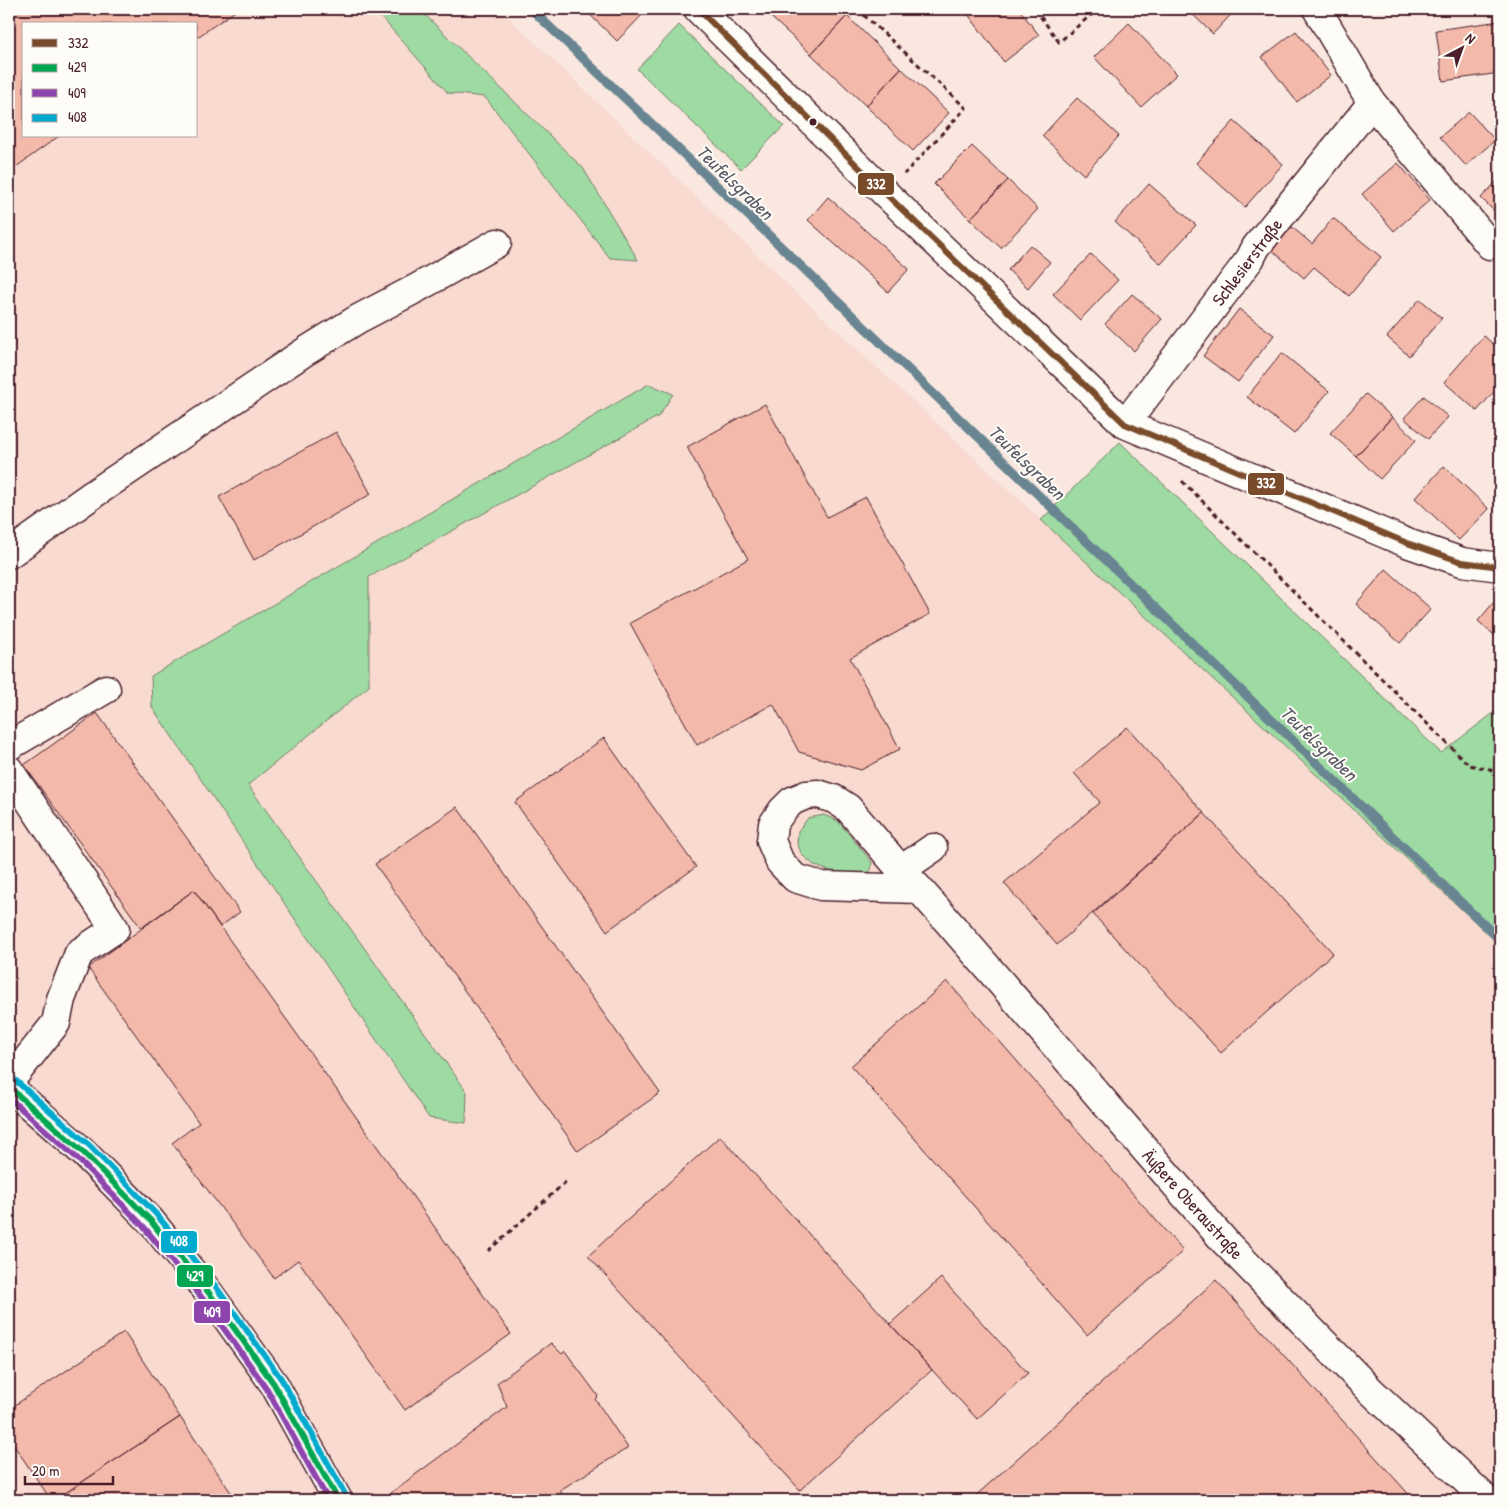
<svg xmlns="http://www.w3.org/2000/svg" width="1509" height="1509" font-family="'Patrick Hand',sans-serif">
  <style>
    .built { fill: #f8dad0; fill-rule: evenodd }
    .green { fill: #9edba3; stroke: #747d67 }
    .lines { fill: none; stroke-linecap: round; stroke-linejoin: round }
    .stream { stroke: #678591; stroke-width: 9 }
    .building { fill: #f3b9ab; stroke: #4a1f2b }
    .minor-casing { stroke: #4a1f2b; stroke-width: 31 }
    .path { stroke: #4a1f2b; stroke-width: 3; stroke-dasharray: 5 4; stroke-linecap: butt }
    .minor { stroke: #fdfcf7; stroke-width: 28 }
    .bus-1-casing { stroke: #fdfcf7; stroke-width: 10 }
    .bus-2-casing { stroke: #fdfcf7; stroke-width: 10 }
    .bus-3-casing { stroke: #fdfcf7; stroke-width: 10 }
    .bus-4-casing { stroke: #fdfcf7; stroke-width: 10 }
    .bus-1 { stroke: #7a4b2a; stroke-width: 6 }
    .bus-2 { stroke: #00a651; stroke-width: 6 }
    .bus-3 { stroke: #8e44ad; stroke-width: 6 }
    .bus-4 { stroke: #00a9ce; stroke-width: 6 }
    .bus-dot { fill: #4a1f2b; stroke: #fdfcf7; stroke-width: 2 }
    .labels { text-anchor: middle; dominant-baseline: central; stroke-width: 4; stroke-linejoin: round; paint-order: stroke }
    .street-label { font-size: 18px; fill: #4a1f2b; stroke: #fdfcf7 }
    .water-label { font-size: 19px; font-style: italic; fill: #5b5a66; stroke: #fdfcf7 }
    .line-badge { stroke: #fdfcf7; stroke-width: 2 }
    .badge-label { font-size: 14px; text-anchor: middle; font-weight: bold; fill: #fff }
  </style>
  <rect width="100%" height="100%" fill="#fae8e0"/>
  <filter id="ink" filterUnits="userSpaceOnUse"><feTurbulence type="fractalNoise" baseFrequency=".02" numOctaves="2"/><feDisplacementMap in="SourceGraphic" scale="10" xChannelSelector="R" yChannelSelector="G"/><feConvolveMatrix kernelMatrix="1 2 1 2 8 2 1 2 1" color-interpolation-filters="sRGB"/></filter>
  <g filter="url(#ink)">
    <!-- built -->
    <path class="built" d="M9,9h491l299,286 701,650v555h-1491zM24,24h172v112h-172z"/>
    <!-- green -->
    <path class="green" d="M374,9h45l164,159 55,92 -28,-2 -125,-161 -37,-4z
      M679,25l105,101 -43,43 -104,-100z
      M649,384l24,10 -14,22 -290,161v109l-121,99 219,307 -1,31 -37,-5 -277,-411 -1,-31z
      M1120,442l321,311 59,-45v237l-459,-425z
      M824,815l14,6 34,41 -1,8 -5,4 -37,-3 -15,-6 -12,-10 -5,-12 1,-12 10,-13z"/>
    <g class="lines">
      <!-- stream -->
      <path class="stream" d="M531,9l243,231 726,700"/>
    </g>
    <!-- building -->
    <path class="building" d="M9,9h229l-42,29v-14h-172v112h35l-50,36z
      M584,9h64l-31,32z
      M762,9h77l8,7 -36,38z
      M964,9h55l20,26 -35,27z
      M1187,9h49l-23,25z
      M847,16l54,52 -35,38 -55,-52z
      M1500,21v52l-57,8 -7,-51z
      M1129,23l48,51 -36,33 -47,-50z
      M1296,31l35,44 -34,27 -35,-45z
      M901,68l48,45 -36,38 -47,-45z
      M1077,98l42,38 -35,39 -42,-39z
      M1469,112l26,28 -29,26 -26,-29z
      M1234,121l49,43 -38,43 -49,-44z
      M972,146l36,34 -38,39 -36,-35z
      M1398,163l32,37 -36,31 -32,-37z
      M1500,178v39l-19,-19z
      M1008,180l30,29 -37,39 -31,-29z
      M1149,184l47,41 -35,39 -46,-42z
      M828,197l81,72 -21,23 -80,-72z
      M1333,218l48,39 -32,39 -35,-29 -10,11 -32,-28 20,-23 20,17z
      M1030,245l20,17 -22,26 -20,-18z
      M1091,254l27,26 -38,40 -27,-26z
      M1132,294l30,25 -28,32 -29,-27z
      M1420,299l22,19 -33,38 -22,-19z
      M1239,309l35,26 -36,47 -35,-26z
      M1484,336l16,14v35l-23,26 -33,-29z
      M1282,353l47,38 -35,43 -47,-37z
      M1366,394l26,23 -36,39 -26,-23z
      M1424,396l24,21 -20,22 -24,-21z
      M765,404l62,113 39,-20 64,117 -80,44 50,91 -39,21 -62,-18 -26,-48 -76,41 -67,-122 118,-64 -61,-112z
      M1392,417l24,23 -36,39 -24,-23z
      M336,432l35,62 -117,66 -35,-63z
      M1444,466l45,43 -30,31 -44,-42z
      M1386,569l45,40 -31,34 -44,-39z
      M1500,595v45l-22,-19z
      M97,713l143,199 -20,15 -26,-37 -53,38 -117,-163z
      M1127,727l77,86 -147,132 -53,-62 96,-81 -26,-29z
      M604,738l92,129 -89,64 -92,-129z
      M457,807l203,286 -82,58 -203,-287z
      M1204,813l129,140 -112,100 -128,-139z
      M194,890l317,444 -106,76 -107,-150 -24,18 -102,-135 27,-20 -111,-155z
      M947,981l236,270 -96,84 -236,-269z
      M720,1136l212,234 -132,120 -212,-234z
      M941,1278l87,95 -51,46 -87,-95z
      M1216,1280l198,220h-443z
      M124,1332l56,85 -125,83h-4l-42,-62v-29z
      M551,1343l11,11 3,-3 33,45 -3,3 33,49 -68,42 5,10h-184l126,-93 -10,-24z
      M180,1417l56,83h-181z"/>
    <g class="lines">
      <defs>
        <path id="minor" d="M698,9l188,185 239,230 282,119 55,19 38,5
          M1372,103l118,142
          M1125,424l125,-165 6,-12 116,-144 -55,-94
          M9,554l83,-59 214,-144 52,-32 59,-31 80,-45
          M9,746l97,-57
          M9,770l106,159 -36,24 -18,46 -5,24 -47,59
          M901,870l32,-22
          M919,889l-98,-3 -26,-8 -15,-16 -9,-21 2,-17 9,-13 10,-10 14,-6 12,-1 16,5 14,9 53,62 18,19 25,28 282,326 145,148 116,109
          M9,1087l75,66 66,67 59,73 65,91 64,116"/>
      </defs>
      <!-- minor casing -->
      <use href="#minor" class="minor-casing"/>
      <!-- path -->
      <path class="path" d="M857,9l109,99 -62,66
        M1035,9l24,33 39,-33
        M862,13l5,-4
        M1182,481l287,284 21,4 10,10
        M488,1251l80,-71"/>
      <!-- minor -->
      <use href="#minor" class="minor"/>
      <defs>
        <path id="bus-1" d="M698,9l188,185 239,230 282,119 55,19 38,5"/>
        <path id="bus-2" d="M9,1087l75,66 66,67 59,73 65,91 64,116"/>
        <path id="bus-3" d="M9,1098l69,61 65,67 59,72 65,91 61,111"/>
        <path id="bus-4" d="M15,1080l75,66 66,68 60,73 66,93 64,116"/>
      </defs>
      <!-- bus-1 casing -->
      <use href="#bus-1" class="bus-1-casing"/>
      <!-- bus-2 casing -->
      <use href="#bus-2" class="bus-2-casing"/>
      <!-- bus-3 casing -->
      <use href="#bus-3" class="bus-3-casing"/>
      <!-- bus-4 casing -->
      <use href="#bus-4" class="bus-4-casing"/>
      <!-- bus-1 -->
      <use href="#bus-1" class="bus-1"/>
      <!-- bus-2 -->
      <use href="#bus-2" class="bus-2"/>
      <!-- bus-3 -->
      <use href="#bus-3" class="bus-3"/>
      <!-- bus-4 -->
      <use href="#bus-4" class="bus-4"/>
    </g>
  </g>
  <!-- markers -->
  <circle class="bus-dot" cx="813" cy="122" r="4.5"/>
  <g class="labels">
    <!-- street labels -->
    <g class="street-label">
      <text transform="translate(1247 262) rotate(-53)">Schlesierstraße</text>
      <text transform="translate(1193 1204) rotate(48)">Äußere Oberaustraße</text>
    </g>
    <!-- water labels -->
    <g class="water-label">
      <text transform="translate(735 182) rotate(44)">Teufelsgraben</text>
      <text transform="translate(1027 462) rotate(44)">Teufelsgraben</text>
      <text transform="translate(1319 743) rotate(44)">Teufelsgraben</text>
    </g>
  </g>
  <g class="line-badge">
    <rect x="857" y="172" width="38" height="24" rx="5" fill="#7a4b2a"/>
    <rect x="1247" y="472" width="38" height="24" rx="5" fill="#7a4b2a"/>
    <rect x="160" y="1230" width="38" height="24" rx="5" fill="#00a9ce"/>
    <rect x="176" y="1264" width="38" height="24" rx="5" fill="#00a651"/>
    <rect x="193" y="1300" width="38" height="24" rx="5" fill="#8e44ad"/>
  </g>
  <g class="badge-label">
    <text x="876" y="189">332</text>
    <text x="1266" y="488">332</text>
    <text x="179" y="1246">408</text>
    <text x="195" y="1281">429</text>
    <text x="212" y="1317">409</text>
  </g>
  <!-- margin -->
  <rect width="1509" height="1509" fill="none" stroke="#fdfcf7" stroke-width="30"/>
  <rect x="15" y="15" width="1479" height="1479" fill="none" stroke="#4a1f2b" stroke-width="2" filter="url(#ink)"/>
  <!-- legend -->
  <rect x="22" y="22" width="175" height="115" fill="#fdfcf7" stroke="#b5a4a5"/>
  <rect x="32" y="39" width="25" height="8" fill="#7a4b2a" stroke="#b5a4a5"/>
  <text x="68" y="48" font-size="15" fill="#4a1f2b">332</text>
  <rect x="32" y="64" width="25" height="8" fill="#00a651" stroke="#b5a4a5"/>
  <text x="68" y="72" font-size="15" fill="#4a1f2b">429</text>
  <rect x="32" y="89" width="25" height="8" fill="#8e44ad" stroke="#b5a4a5"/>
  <text x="68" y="98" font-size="15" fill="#4a1f2b">409</text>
  <rect x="32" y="114" width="25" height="8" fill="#00a9ce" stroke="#b5a4a5"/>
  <text x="68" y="122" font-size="15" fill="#4a1f2b">408</text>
  <!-- north arrow -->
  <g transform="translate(1462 48) rotate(41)" stroke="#fdfcf7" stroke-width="4" paint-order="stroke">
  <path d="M0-4L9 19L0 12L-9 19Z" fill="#4a1f2b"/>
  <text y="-8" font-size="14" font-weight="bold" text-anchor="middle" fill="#4a1f2b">N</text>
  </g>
  <!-- scale -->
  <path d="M25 1476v8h88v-8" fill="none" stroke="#4a1f2b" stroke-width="2.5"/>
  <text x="32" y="1476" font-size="15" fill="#4a1f2b" stroke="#fdfcf7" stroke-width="4" paint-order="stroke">20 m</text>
</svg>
